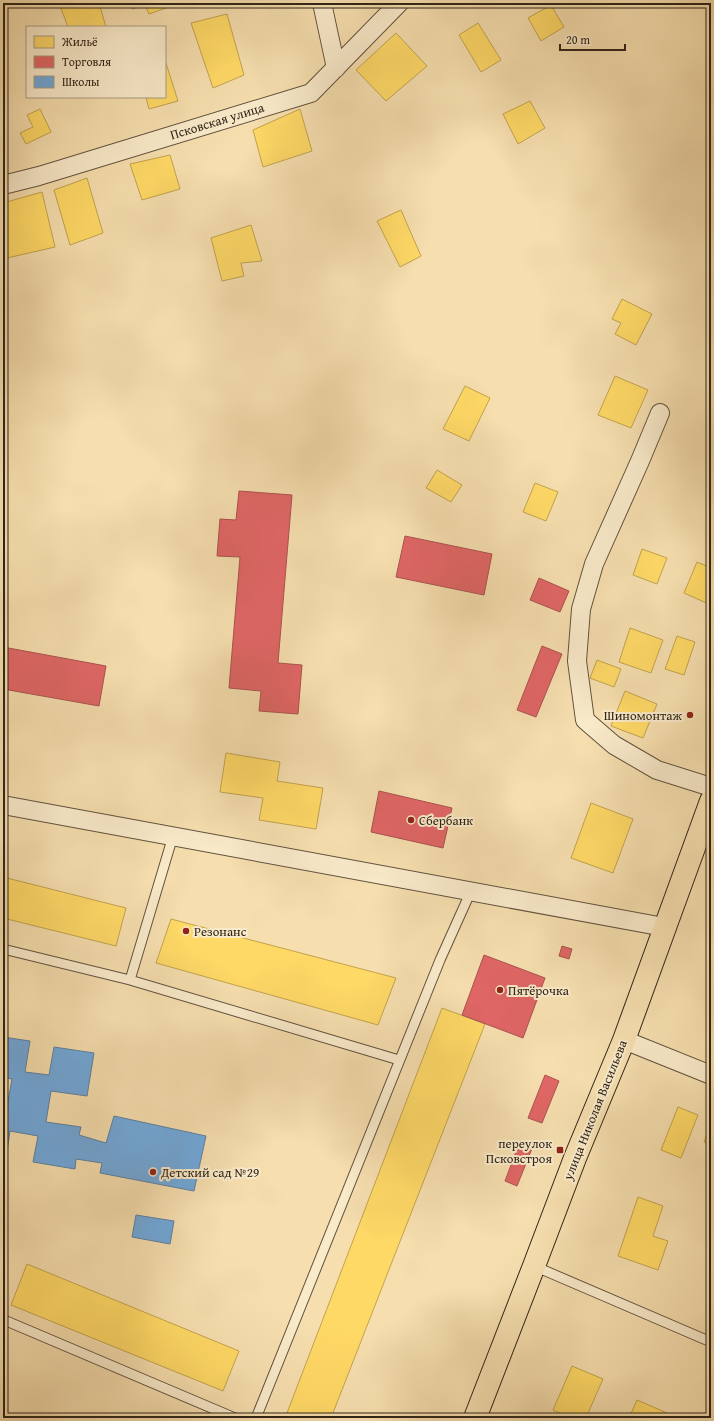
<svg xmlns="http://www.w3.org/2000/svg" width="714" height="1421" font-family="'Gentium Book Plus',serif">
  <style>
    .homes { fill: #ffd966; stroke: #c1a34f }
    .shops { fill: #e06666; stroke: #ab524f }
    .schools { fill: #6fa8dc; stroke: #5c80a1 }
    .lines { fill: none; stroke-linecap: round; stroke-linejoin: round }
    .lane-casing { stroke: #61523e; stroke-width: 11 }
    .street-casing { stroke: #61523e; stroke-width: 20 }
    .primary-casing { stroke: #2f2418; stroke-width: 24 }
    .lane { stroke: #f9eaca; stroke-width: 9 }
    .street { stroke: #f9eaca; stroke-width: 18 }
    .primary { stroke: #f6deae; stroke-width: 22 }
    .poi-dot { fill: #8f2418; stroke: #f9eaca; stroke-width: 1.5 }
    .labels { text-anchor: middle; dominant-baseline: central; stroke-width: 4; stroke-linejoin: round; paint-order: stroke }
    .street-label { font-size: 13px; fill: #2f2418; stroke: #f9eaca }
    .poi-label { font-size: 13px; fill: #2f2418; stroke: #f9eaca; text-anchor: start }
  </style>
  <rect width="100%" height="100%" fill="#f6deae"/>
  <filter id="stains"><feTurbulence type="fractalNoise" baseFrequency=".005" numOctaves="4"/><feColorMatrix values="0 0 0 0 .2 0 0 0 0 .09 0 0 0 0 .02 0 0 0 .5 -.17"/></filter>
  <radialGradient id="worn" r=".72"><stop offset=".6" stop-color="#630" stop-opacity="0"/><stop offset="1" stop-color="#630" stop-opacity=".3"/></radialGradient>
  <!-- homes -->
  <path class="homes" d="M59,3h40l7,24h-38z
    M130,3h37l2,4 -20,7 -4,-9 -13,4z
    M551,5l13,22 -23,14 -13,-23z
    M227,14l17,61 -31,13 -22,-65z
    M478,23l23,37 -20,12 -22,-37z
    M396,33l31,33 -41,35 -30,-31z
    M165,60l13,41 -29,8 -3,-12h19z
    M530,101l15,27 -27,16 -15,-30z
    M40,109l11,23 -25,12 -6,-11 13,-6 -6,-12z
    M300,109l12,42 -49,16 -10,-37z
    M170,155l10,34 -38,11 -12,-36z
    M87,178l16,55 -33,12 -16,-55z
    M42,192l13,55 -48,11 -4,-16v-39z
    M401,210l20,46 -21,11 -23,-46z
    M251,225l11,36 -21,2 3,13 -22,5 -11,-43z
    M622,299l30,15 -16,31 -21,-11 6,-11 -9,-4z
    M615,376l33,14 -17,38 -33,-13z
    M465,386l25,12 -21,43 -26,-12z
    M437,470l25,15 -11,17 -25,-14z
    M535,483l23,9 -12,29 -23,-9z
    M642,549l25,9 -10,26 -24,-9z
    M697,562l14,6v37l-27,-12z
    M630,628l33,12 -12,33 -32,-11z
    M677,636l18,6 -11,33 -19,-6z
    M597,660l24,9 -7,18 -24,-9z
    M625,691l32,13 -14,34 -32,-12z
    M226,753l54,9 -3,19 46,7 -7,41 -57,-9 4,-22 -43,-6z
    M591,803l42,16 -20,54 -42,-15z
    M3,877l123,31 -10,38 -113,-28z
    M171,919l225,59 -18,47 -222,-62z
    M442,1008l43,16 -154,394h-31l-13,-5z
    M678,1107l20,8 -17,43 -20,-8z
    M711,1123v22l-7,-3z
    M638,1197l25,9 -10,30 15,5 -10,29 -40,-14z
    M27,1264l212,87 -16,40 -212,-86z
    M572,1366l31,13 -17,39h-15l-18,-8z
    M637,1400l30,13 -2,5h-36z"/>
  <!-- shops -->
  <path class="shops" d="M239,491l53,4 -14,168 24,2 -4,49 -39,-3 2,-20 -32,-3 11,-131 -23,-1 3,-37 16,1z
    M405,536l87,18 -8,41 -88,-18z
    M539,578l30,13 -9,21 -30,-12z
    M542,646l20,8 -26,63 -19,-7z
    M3,647l103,19 -7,40 -96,-17z
    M379,791l73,17 -9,40 -72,-16z
    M562,946l10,3 -3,10 -10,-3z
    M484,955l61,23 -22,60 -61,-23z
    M545,1075l14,6 -17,42 -14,-5z
    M520,1141l13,5 -16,40 -12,-5z"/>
  <!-- schools -->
  <path class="schools" d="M3,1037l27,4 -5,31 24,3 5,-28 40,6 -7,43 -36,-5 -5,31 35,5 -2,8 27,8 8,-27 92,20 -12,55 -94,-18 2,-10 -26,-4 -1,10 -42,-7 5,-26 -28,-5 -4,27h-3v-41l2,1 7,-39 -9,-2z
    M136,1215l38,6 -4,23 -38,-7z"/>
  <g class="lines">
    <defs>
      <path id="lane" d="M3,949l127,31 43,-144
        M130,980l269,80
        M534,1266l177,76
        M3,1322l1,-2 231,98
        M256,1418l184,-458 31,-69"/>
      <path id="street" d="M322,3l14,65
        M3,185l36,-9 272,-83 88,-90
        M660,413l-20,48 -46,103 -13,45 -4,52 8,59 29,25 43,25 54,17
        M3,805l661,122
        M624,1040l87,35"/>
      <path id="primary" d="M475,1418l59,-152 41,-108 49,-118 87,-239"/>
    </defs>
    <!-- lane casing -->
    <use href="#lane" class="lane-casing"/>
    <!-- street casing -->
    <use href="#street" class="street-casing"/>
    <!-- primary casing -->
    <use href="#primary" class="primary-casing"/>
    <!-- lane -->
    <use href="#lane" class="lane"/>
    <!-- street -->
    <use href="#street" class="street"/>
    <!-- primary -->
    <use href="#primary" class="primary"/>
  </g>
  <!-- markers -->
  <g class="poi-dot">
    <circle cx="690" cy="715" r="4"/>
    <circle cx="411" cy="820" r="4"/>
    <circle cx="186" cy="931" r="4"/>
    <circle cx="500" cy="990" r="4"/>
    <rect x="556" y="1146" width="8" height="8" rx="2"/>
    <circle cx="153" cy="1172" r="4"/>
  </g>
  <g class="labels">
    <!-- street labels -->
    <g class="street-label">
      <text transform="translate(217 121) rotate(-17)">Псковская улица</text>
      <text transform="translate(595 1110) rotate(-68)">улица Николая Васильева</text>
    </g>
    <!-- poi labels -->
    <g class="poi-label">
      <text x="682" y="715" text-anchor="end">Шиномонтаж</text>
      <text x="419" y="820">Сбербанк</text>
      <text x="194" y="931">Резонанс</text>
      <text x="508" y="990">Пятёрочка</text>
      <text x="552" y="1143" text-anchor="end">переулок<tspan x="552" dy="15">Псковстроя</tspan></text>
      <text x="161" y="1172">Детский сад №29</text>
    </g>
  </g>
  <!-- margin -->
  <rect width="714" height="1421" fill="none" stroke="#f6deae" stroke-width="16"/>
  <rect x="4" y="4" width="706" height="1413" fill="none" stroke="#2f2418" stroke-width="2"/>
  <rect x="8" y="8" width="698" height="1405" fill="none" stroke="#2f2418"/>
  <!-- legend -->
  <rect x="26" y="26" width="140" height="72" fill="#f9eaca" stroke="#a89b83"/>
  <rect x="34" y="36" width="20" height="12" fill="#ffd966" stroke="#a89b83"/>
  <text x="62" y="46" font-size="12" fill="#2f2418">Жильё</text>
  <rect x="34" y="56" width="20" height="12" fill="#e06666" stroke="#a89b83"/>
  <text x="62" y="66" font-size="12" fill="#2f2418">Торговля</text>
  <rect x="34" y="76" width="20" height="12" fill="#6fa8dc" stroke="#a89b83"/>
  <text x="62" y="86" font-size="12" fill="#2f2418">Школы</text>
  <!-- scale -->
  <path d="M560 44v6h65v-6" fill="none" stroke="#2f2418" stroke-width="2"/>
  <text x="566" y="44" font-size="12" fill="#2f2418" stroke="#f9eaca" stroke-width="3" paint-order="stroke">20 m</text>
  <rect width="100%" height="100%" filter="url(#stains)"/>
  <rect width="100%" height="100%" fill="url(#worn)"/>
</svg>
